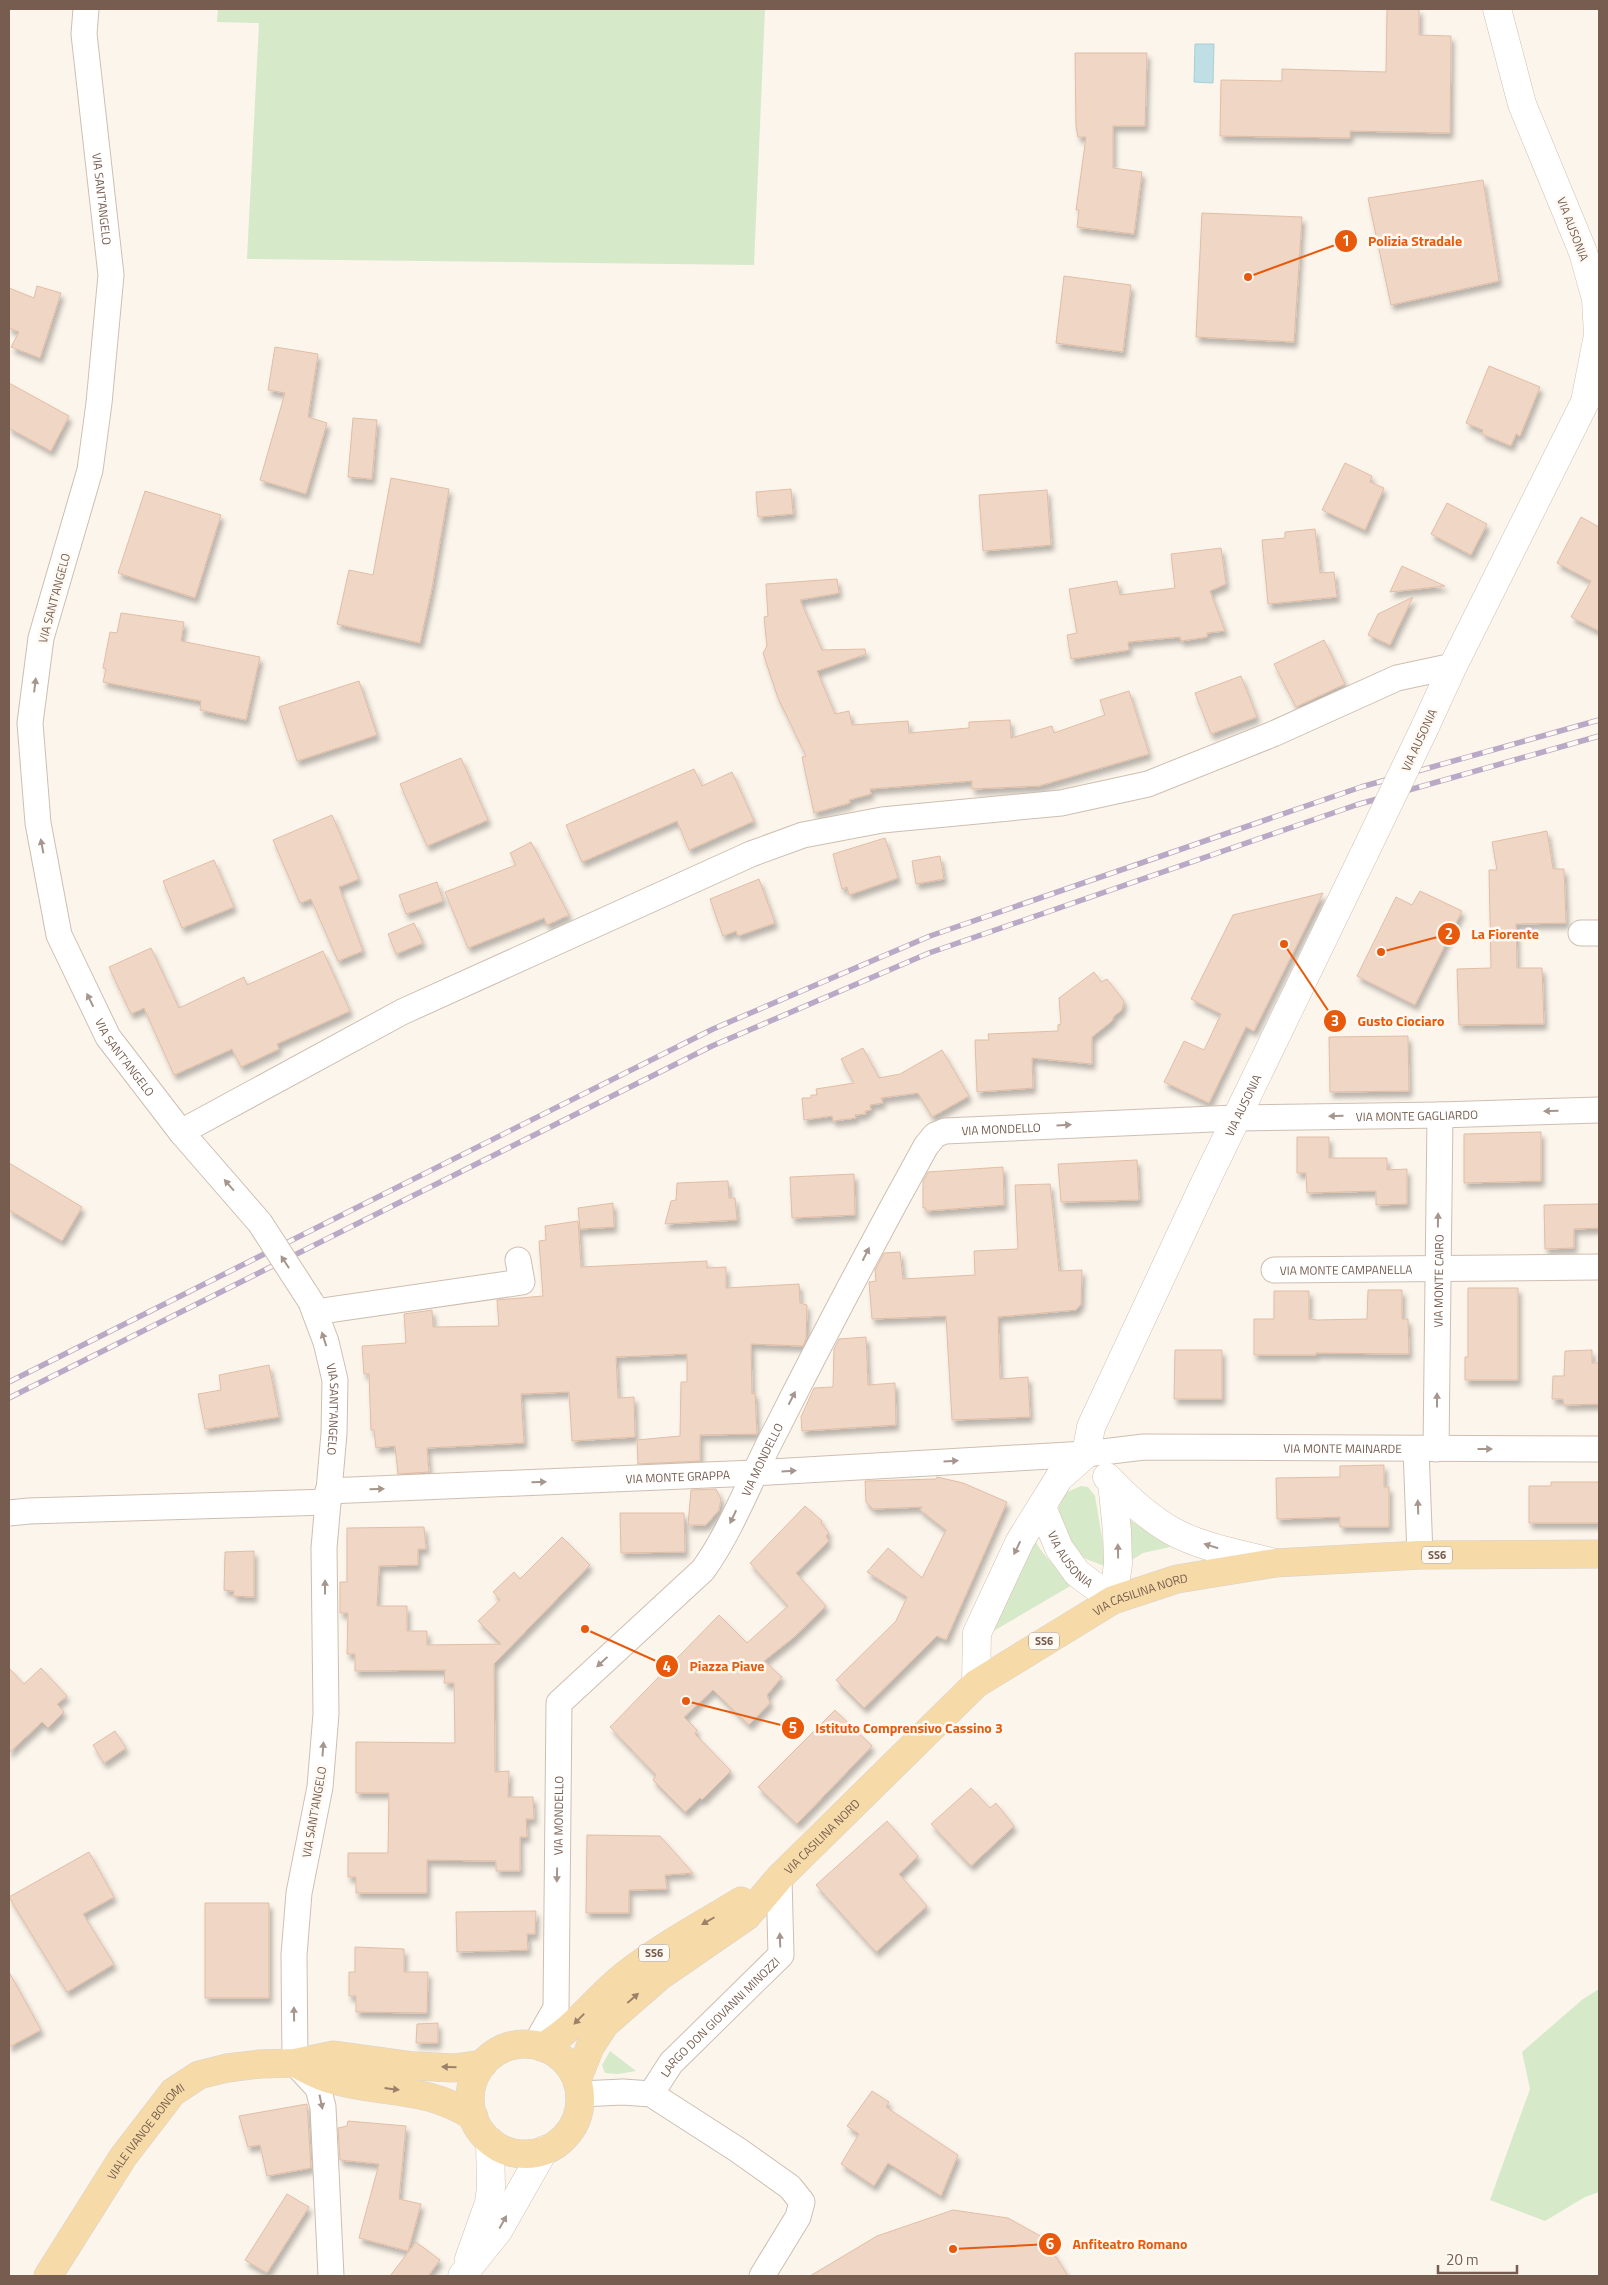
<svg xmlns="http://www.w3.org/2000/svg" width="1608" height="2285" font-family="'Titillium Web',sans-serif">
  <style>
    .green { fill: #d6e9c9 }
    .water { fill: #c0dfe5; stroke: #a6cfd6 }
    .building { fill: #f0d6c4; stroke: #e2bda5; filter: url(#shadow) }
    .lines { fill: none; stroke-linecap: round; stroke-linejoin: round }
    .street-casing { stroke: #cebeb1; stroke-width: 27 }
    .secondary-casing { stroke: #d3c0b1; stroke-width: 29 }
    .primary-casing { stroke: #d9d2ce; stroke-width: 29 }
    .street { stroke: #fff; stroke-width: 25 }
    .secondary { stroke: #fff; stroke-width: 28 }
    .primary { stroke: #f6daa8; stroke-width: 28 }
    .rail-casing { stroke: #b9a9c6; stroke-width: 5.5 }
    .rail { stroke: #fef9f2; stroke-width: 4; stroke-dasharray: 11; stroke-linecap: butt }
    .street-bridge-casing { stroke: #cebeb1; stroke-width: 27; stroke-linecap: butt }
    .secondary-bridge-casing { stroke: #d3c0b1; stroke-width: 29; stroke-linecap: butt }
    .street-bridge { stroke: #fff; stroke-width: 25 }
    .secondary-bridge { stroke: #fff; stroke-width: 28 }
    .oneway { fill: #a6968d }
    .oneway2 { fill: #9c826a }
    .labels { text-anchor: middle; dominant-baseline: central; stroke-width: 5; stroke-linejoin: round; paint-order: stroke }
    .shield { fill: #fef9f2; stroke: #9f8c80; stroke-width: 1 }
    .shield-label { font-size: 11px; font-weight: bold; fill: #765d4f }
    .street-label { font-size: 12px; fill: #765d4f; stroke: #fef9f2 }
    .leader { fill: none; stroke: #e8590c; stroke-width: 2 }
    .callout-dot { fill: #e8590c; stroke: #fef9f2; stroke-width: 2 }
    .mark-label { font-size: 15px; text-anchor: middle; font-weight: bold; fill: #fff }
    .callout-label { font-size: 14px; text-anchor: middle; font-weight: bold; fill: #e8590c; stroke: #fef9f2; stroke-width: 5; stroke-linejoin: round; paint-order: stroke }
  </style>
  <defs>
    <filter id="shadow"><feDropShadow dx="3" dy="5.5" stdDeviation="2.5" flood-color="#0004"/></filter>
  </defs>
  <rect width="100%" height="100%" fill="#fcf5eb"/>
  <!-- green -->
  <path class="green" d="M218,9h547l-11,256 -507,-6 12,-236 -42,-1z
    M1081,1486l7,1 7,9 12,71 -21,-8 -24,-18 -6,-28 9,-20z
    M1123,1515l47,32 -27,6 -13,8z
    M1032,1535c11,22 25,35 47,46l-94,55z
    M1599,1989v203l-14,5 -40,24 -55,-21 40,-111 -8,-37 61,-53z
    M610,2051l26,20 -18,3 -13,-1 -3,-8z"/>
  <!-- water -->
  <path class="water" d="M1195,44h19l-1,39 -19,-1z"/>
  <!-- building -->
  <path class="building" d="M1387,9h32v26l32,1 -1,97 -100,-2v7l-130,-2 1,-56 61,1v-12l104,3z
    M1075,53h72l-2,73h-32v42l29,4 -8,62 -57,-7 2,-17h-3l10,-73h-8l-2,-11z
    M1483,180l16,101 -108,24 -23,-107z
    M1202,213l100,4 -8,125 -98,-5z
    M1064,276l67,9 -8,67 -67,-9z
    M37,286l24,7 -21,65 -29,-11 8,-15 -10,-4v-40l25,10z
    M275,347l43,7 -10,63 19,6 -21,71 -46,-14 25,-87 -17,-3z
    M1489,366l51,21 -20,49 -4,-2 -5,12 -29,-12 1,-4 -17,-7z
    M9,383l60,33 -18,35 -42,-23z
    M353,418l24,2 -5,59 -24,-2z
    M1345,463l27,13 -2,6 14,6 -19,42 -43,-20z
    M391,478l58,11 -17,99 -12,55 -83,-19 12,-54 24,5z
    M791,489l2,25 -35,3 -2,-25z
    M1047,490l4,55 -68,6 -4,-56z
    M145,491l76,24 -26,83 -77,-25z
    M1447,503l40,21 -16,31 -40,-21z
    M1581,517l18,10v104l-28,-14 20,-36 -34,-18z
    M1315,529l5,44 14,-1 3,25 -69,7 -6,-64 23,-2v-6z
    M1221,548l5,36 -16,7 15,40 -18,2v4l-26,4 -1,-4 -52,5 1,8 -58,9 -4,-24 10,-2 -8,-44 48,-8 3,14 55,-7 -4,-34z
    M1402,566l43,20 -55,6z
    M837,579l2,14 -39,7 22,50 43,-1 1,5 -49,17 18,43 14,-3 3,14 56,-4 1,12 60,-5v-6l41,-2 1,18 41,-12 2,7 51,-18 -5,-15 29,-9 20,63 -110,32 -67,3v-8l-102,8 1,5 -22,6 1,3 -36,10 -12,-56 4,-1 -28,-58 -15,-45 4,-7 -3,-29 4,-1 -2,-32z
    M1413,597l-23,48 -22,-10 10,-21z
    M121,613l63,9 -3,19 79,16 -14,63 -46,-10 1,-9 -98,-19 3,-13 -3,-1 7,-36 7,1z
    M1324,640l21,44 -49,23 -22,-43z
    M1241,676l16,41 -46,17 -16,-41z
    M359,681l18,54 -80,26 -18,-54z
    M461,758l27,62 -61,26 -27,-62z
    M694,769l8,17 30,-14 22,49 -65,29 -12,-29 -95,41 -16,-37z
    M332,815l27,64 -20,8 24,64 -25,10 -27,-62 -11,4 -27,-63z
    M1547,831l6,38h11l2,54 -50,1 1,44h25l2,56 -85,1 -2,-56 34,-1 -2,-98h8l-5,-28z
    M885,838l13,40 -49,17 -2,-8 -5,2 -9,-35z
    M531,842l38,73 -22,10 -3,-7 -76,30 -23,-56 71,-27 -6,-12z
    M940,856l4,23 -28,5 -4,-23z
    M214,860l20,47 -52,21 -19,-47z
    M759,879l16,44 -37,13 -2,-5 -13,5 -13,-37z
    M437,882l6,19 -37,13 -7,-19z
    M1420,891l42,20 -47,94 -58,-29 39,-79 16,8z
    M1323,893l-69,138 -8,-4 -37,76 -45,-21 20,-41 20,9 17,-36 -30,-15 42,-84z
    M414,923l9,20 -27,11 -8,-20z
    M151,948l28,60 65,-31 3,8 76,-34 27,60 -73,33 2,5 -38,18 -9,-18 -58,26 -30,-67 -13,6 -22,-47z
    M1094,972l7,10 6,-3 17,22 -2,9 -8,6 -2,5 -20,16v27l-60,-6 1,30 -56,4 -2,-52h14l-1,-6 70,-3v-6l3,-1 -2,-26z
    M1408,1036l1,55 -79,1 -1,-55z
    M863,1048l16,30 21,-4 42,-24 27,46 -37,21 -14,-24 -37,5 2,5 -13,2 1,5 -6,1 1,3 -11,1 1,3 -23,3 -1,-5 -28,4 -2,-22h9v-3h6l-1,-6 38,-6 -13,-24z
    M1541,1132v49l-77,2v-49z
    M1297,1137h32v21h58v12l20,-1v35l-31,1v-14l-69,2 -1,-20h-9z
    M1137,1160l2,40 -78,2 -3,-38z
    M9,1163l73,44 -20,34 -53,-31z
    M1003,1167l1,38 -78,6v-3h-3v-27l5,-9z
    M854,1174l1,41 -63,3 -2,-41z
    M728,1181l1,17h6l2,22 -72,4 6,-23 5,-1 1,-17z
    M1050,1184l9,87 23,-1 -1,34 -5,6 -78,7 2,62 28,-2 2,40 -78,3 -6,-104 -74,3 -3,-37 7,-1 -1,-11 9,-17 16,-1 3,27 72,-4 -1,-24 44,-2 -3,-64z
    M613,1203l1,24 -34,2 -2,-21z
    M1599,1204v24l-25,1v19l-29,1 -1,-44z
    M578,1221l3,46 126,-6v7l19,-1v21l73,-4 1,19 7,2 -1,34 -3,7 -52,-2 1,50 3,-1 2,41 -57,1v26l-62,3 -1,-24 43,-4 1,-54h6v-28l-71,3 2,41 16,-1 1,40 -63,4 -3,-49 -48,2 3,49 -97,5 2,24 -31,2 -3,-28 -19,2 -2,-18h-3l-2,-56h-5l-2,-28 44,-3 -2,-29 28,-4 1,17 66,-1 -2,-26 46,-4 -4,-55 7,-1 -1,-14z
    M1468,1288h50v92h-53v-23h3z
    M1368,1290h34v29h6l1,35 -93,-1v2h-62v-36h20v-28h35v28l8,1 50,-1z
    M866,1337l2,48 27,-2 1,42 -94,6 -1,-14 13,-29 19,-1 1,-38 5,-10z
    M1175,1350h47v49h-48z
    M1592,1350v13h7v41l-35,1 -1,-6h-11l1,-23h11l1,-25z
    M269,1365l10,52 -74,12 -7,-35 23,-4 -2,-15z
    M1384,1465v22h5v40h-49v-10l-63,2 -1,-41 64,-1v-11z
    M937,1477l26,6 44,19 -61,138 -9,-4 -73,72 -28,-28 60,-59 11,-24 -40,-25 21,-24 34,30 24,-48 -26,-20 2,-3 -49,2 -7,-7 -1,-21 71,-2z
    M1551,1482h48v41h-70v-37h22z
    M716,1489l5,10 -2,11 -13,15h-18l3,-35z
    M805,1506l17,15 -1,2 8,10 -3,3 3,5 -33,32 30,33 -33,32 -29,23 18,16 -15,18 3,8 -21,22 -36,-35 -29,27 13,13 -2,4 36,37 -29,29 -2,-2 -15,14 -32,-32 3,-5 -46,-48 109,-112 28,28 41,-37 -38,-43z
    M620,1513h64l1,39 -64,1z
    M424,1527l2,22h-8v16l-39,1 -2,40h30v25h20v14l74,-1 -23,-23 22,-21 -7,-8 21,-20 6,7 42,-42 28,28 -96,99 1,108 14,-1 -1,26h25l1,22h-8l1,18h-7v34h-24v-10l-69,-1v33h-71v-16h-8v-24h40l1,-60h-33v-51l99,1 -1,-60h-10l1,-13 -90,1v-17h-8l1,-41h-8v-31h7v-54z
    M254,1551v46l-21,-1 1,-5 -10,-1 1,-38z
    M9,1668l15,16 17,-16 26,28 -10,8 7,8 -16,16 -6,-6 -33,31z
    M835,1710l37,36 -75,78 -39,-37z
    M115,1731l11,17 -22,15 -11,-18z
    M971,1788l19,20 6,-5 18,23 -43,40 -40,-42z
    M887,1821l31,35 -19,18 28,32 -51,46 -60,-67z
    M587,1835l73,1 33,37 -28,2 2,14 -38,1v23h-43z
    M89,1852l25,45 -31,17 31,50 -47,28 -58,-95z
    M205,1903h64v95h-64z
    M536,1911l-1,23h-8l1,16 -71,2 -1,-40z
    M355,1947l49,2v23h24l-1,41 -71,-1v-16h-7v-24h6z
    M9,1972l32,58 -32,17z
    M438,2023v20h-22l1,-19z
    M872,2091l17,11 -3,5 72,48 -17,41 -53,-33 -14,23 -33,-22 18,-30 -12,-8z
    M307,2104l4,64 -44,8 -7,-31 -12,2 -9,-31z
    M348,2121l58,5 -7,73 22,5 -13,47 -49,-13 20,-74 -39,-4 -2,-32 9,-2z
    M287,2194l22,13 -42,66 -22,-13z
    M953,2210l55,8 36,20 24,38h-258l67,-40z
    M416,2242l24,18 -12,16h-38z"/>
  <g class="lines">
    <defs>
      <g id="street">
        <path id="s1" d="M86,9l-2,25 27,241 -12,128 -9,67 -49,168 -11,85 8,100 21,112 49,102 73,95 79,91"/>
        <path d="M1581,933h18"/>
        <path d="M181,1132l221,-120 349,-158 52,-19 79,-15 179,-17 87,-19 125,-50 124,-56 56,-12"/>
        <path id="s2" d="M1274,1270l325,-3"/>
        <path id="s3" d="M311,1302l15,40 9,38 -1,53 -10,115 2,166 -6,73 -21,106 -5,62 1,108 23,25 5,19 8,169"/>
        <path d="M315,1312l207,-30 -4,-22"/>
        <path d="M1416,1449l4,106"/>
        <path id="s4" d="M1436,1449l4,-334"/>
        <path id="s5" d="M328,1491l426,-18 332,-19 58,-7 455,2"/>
        <path d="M9,1513l20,-2 299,-9"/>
        <path id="s6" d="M535,2045l21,-37 3,-305 144,-133c30,-42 48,-93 72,-138 49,-97 99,-192 151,-286l9,-11 10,-4 290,-13 205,-3 159,-5"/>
        <path d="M580,2094l43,-2 28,2 87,56 52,37 12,15 -4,15 -36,59"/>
        <path id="s7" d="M651,2094l20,-31 110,-108 -2,-77"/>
      </g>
      <g id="secondary">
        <path d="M1425,727l28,-61 132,-264 13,-67 -2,-36 -13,-47 -61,-148 -25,-95"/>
        <path d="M1107,1477c19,20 40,40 65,54 31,17 69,23 103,32"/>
        <path id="s8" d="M1042,1507l17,41 18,25 36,27 5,-36 -1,-33 -5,-49"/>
        <path id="s9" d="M976,1684l1,-51 43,-92 39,-63 27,-24 5,-27 111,-238 163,-337"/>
        <path d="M469,2259l20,-56 2,-16 -1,-46"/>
        <path d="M462,2276l36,-45 46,-81"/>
      </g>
      <g id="primary">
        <circle cx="525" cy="2099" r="55"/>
        <path d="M542,2047c33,-18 54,-49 83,-72 37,-29 77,-50 116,-74"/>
        <path d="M295,2063c12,6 25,14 39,17 50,14 92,6 140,37"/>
        <path id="s10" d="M577,2080l13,-33 15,-23 55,-48 87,-60 32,-38 197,-194 137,-84 64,-21 98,-16 145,-8 179,-1"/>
        <path id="s11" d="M48,2276l75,-119 50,-65 26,-17 28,-7 33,-4 35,-1 39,-8 80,11 40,2 29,-4"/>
      </g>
    </defs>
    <!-- street casing -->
    <use href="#street" class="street-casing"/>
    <!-- secondary casing -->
    <use href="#secondary" class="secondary-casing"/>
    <!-- primary casing -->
    <use href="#primary" class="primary-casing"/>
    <!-- street -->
    <use href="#street" class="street"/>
    <!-- secondary -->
    <use href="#secondary" class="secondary"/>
    <!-- primary -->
    <use href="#primary" class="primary"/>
    <defs>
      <path id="rail" d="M9,1382l704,-353 217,-93 431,-149 238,-67
        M9,1398l703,-352 217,-93 427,-148 243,-69"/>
    </defs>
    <!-- rail casing -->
    <use href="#rail" class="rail-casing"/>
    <!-- rail -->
    <use href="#rail" class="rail"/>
    <defs>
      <path id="street-bridge" d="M260,1223l51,79"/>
      <path id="secondary-bridge" d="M1365,852l60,-125"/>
    </defs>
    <!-- street-bridge casing -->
    <use href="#street-bridge" class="street-bridge-casing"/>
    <!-- secondary-bridge casing -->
    <use href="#secondary-bridge" class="secondary-bridge-casing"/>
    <!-- street-bridge -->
    <use href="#street-bridge" class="street-bridge"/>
    <!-- secondary-bridge -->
    <use href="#secondary-bridge" class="secondary-bridge"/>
  </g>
  <!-- one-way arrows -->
  <defs><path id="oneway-solid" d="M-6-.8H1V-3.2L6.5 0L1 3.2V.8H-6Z" transform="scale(1.25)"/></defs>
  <g class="oneway">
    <use href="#oneway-solid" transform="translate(35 685) rotate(-83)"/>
    <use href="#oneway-solid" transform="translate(42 846) rotate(-101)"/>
    <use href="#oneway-solid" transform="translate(90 1000) rotate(-116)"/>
    <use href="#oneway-solid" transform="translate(1551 1111) rotate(178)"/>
    <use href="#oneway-solid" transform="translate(1336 1116) rotate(179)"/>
    <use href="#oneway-solid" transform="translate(1064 1125) rotate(-3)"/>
    <use href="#oneway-solid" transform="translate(229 1185) rotate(-131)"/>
    <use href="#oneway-solid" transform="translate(1438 1220) rotate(-89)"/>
    <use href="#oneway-solid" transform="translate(866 1254) rotate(-63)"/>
    <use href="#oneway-solid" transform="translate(285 1262) rotate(-123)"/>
    <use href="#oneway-solid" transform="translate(324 1339) rotate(-108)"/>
    <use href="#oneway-solid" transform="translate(792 1398) rotate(-63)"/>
    <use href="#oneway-solid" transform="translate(1437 1400) rotate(-90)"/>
    <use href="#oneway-solid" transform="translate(1485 1449)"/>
    <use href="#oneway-solid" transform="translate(951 1461) rotate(-3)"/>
    <use href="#oneway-solid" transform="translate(789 1471) rotate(-3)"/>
    <use href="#oneway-solid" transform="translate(539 1482) rotate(-2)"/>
    <use href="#oneway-solid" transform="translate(377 1489) rotate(-2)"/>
    <use href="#oneway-solid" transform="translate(1418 1507) rotate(-92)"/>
    <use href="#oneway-solid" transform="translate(733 1517) rotate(115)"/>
    <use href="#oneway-solid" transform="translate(1211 1546) rotate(-162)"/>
    <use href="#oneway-solid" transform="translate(1017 1548) rotate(116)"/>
    <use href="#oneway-solid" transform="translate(1118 1551) rotate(-91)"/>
    <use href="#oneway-solid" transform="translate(325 1587) rotate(-90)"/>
    <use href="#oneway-solid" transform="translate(602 1662) rotate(137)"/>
    <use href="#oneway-solid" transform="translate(323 1749) rotate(-86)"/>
    <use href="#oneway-solid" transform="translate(557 1875) rotate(91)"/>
    <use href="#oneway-solid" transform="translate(780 1940) rotate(-92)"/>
    <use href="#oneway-solid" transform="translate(294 2014) rotate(-91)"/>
    <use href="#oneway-solid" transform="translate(321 2102) rotate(78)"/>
    <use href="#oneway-solid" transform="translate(503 2222) rotate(-61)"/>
  </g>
  <g class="oneway2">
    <use href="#oneway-solid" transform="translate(708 1921) rotate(150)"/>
    <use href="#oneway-solid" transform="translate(633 1998) rotate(-41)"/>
    <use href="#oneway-solid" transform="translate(579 2019) rotate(134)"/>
    <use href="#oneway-solid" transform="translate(449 2067) rotate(-179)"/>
    <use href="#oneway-solid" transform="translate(392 2089) rotate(7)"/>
  </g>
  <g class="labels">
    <!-- shield labels -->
    <g class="shield">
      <rect x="1422" y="1546.5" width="30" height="17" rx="4"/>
      <rect x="1029" y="1632.5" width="30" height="17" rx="4"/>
      <rect x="639" y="1944.5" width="30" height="17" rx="4"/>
    </g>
    <g class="shield-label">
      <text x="1437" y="1555">SS6</text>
      <text x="1044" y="1641">SS6</text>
      <text x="654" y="1953">SS6</text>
    </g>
    <!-- street labels -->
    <g class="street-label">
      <text stroke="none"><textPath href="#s1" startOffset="191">VIA SANT'ANGELO</textPath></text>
      <text transform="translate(1573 229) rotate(69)">VIA AUSONIA</text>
      <text transform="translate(54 598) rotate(-75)">VIA SANT'ANGELO</text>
      <text transform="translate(1419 740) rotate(-65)">VIA AUSONIA</text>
      <text stroke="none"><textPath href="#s1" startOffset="1078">VIA SANT'ANGELO</textPath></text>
      <text stroke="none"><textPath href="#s9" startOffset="646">VIA AUSONIA</textPath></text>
      <text stroke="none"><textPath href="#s6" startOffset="1520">VIA MONTE GAGLIARDO</textPath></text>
      <text stroke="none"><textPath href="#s6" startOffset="1104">VIA MONDELLO</textPath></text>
      <text stroke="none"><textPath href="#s2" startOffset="72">VIA MONTE CAMPANELLA</textPath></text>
      <text stroke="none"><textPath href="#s4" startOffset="168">VIA MONTE CAIRO</textPath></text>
      <text stroke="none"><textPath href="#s3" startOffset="111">VIA SANT'ANGELO</textPath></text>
      <text stroke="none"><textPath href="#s5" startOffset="1016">VIA MONTE MAINARDE</textPath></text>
      <text stroke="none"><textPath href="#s6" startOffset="669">VIA MONDELLO</textPath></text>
      <text stroke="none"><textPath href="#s5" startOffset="350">VIA MONTE GRAPPA</textPath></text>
      <text stroke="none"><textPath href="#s8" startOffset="60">VIA AUSONIA</textPath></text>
      <text stroke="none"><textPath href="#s10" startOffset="756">VIA CASILINA NORD</textPath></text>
      <text transform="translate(314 1812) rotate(-80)">VIA SANT'ANGELO</text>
      <text stroke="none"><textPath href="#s6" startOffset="235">VIA MONDELLO</textPath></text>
      <text stroke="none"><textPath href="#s10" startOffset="351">VIA CASILINA NORD</textPath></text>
      <text stroke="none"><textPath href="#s7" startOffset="104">LARGO DON GIOVANNI MINOZZI</textPath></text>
      <text stroke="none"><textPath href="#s11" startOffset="175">VIALE IVANOE BONOMI</textPath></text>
    </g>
  </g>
  <!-- callouts -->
  <path class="leader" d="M1248 277L1346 241M1381 952L1449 934M1284 944L1335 1021M585 1629L667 1666M686 1701L793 1728M953 2249L1050 2244"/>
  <g class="callout-dot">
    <circle cx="1248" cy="277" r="5"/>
    <circle cx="1381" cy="952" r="5"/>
    <circle cx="1284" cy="944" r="5"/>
    <circle cx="585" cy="1629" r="5"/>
    <circle cx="686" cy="1701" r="5"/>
    <circle cx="953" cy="2249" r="5"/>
    <circle cx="1346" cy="241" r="12"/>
    <circle cx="1449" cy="934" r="12"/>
    <circle cx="1335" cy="1021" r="12"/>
    <circle cx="667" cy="1666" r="12"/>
    <circle cx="793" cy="1728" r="12"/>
    <circle cx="1050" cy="2244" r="12"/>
  </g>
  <g class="mark-label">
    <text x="1346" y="246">1</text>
    <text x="1449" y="939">2</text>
    <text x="1335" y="1026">3</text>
    <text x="667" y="1672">4</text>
    <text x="793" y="1733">5</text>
    <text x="1050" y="2249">6</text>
  </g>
  <g class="callout-label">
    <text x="1415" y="246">Polizia Stradale</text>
    <text x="1505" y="939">La Fiorente</text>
    <text x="1401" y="1026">Gusto Ciociaro</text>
    <text x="727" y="1671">Piazza Piave</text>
    <text x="909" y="1733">Istituto Comprensivo Cassino 3</text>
    <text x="1130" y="2249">Anfiteatro Romano</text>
  </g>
  <!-- border -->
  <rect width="1608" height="2285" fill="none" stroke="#765d4f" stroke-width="20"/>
  <!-- scale -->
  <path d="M1438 2265v8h79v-8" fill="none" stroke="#765d4f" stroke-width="2.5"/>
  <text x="1446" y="2265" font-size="15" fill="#765d4f" stroke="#fef9f2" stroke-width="4" paint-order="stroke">20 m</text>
</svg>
